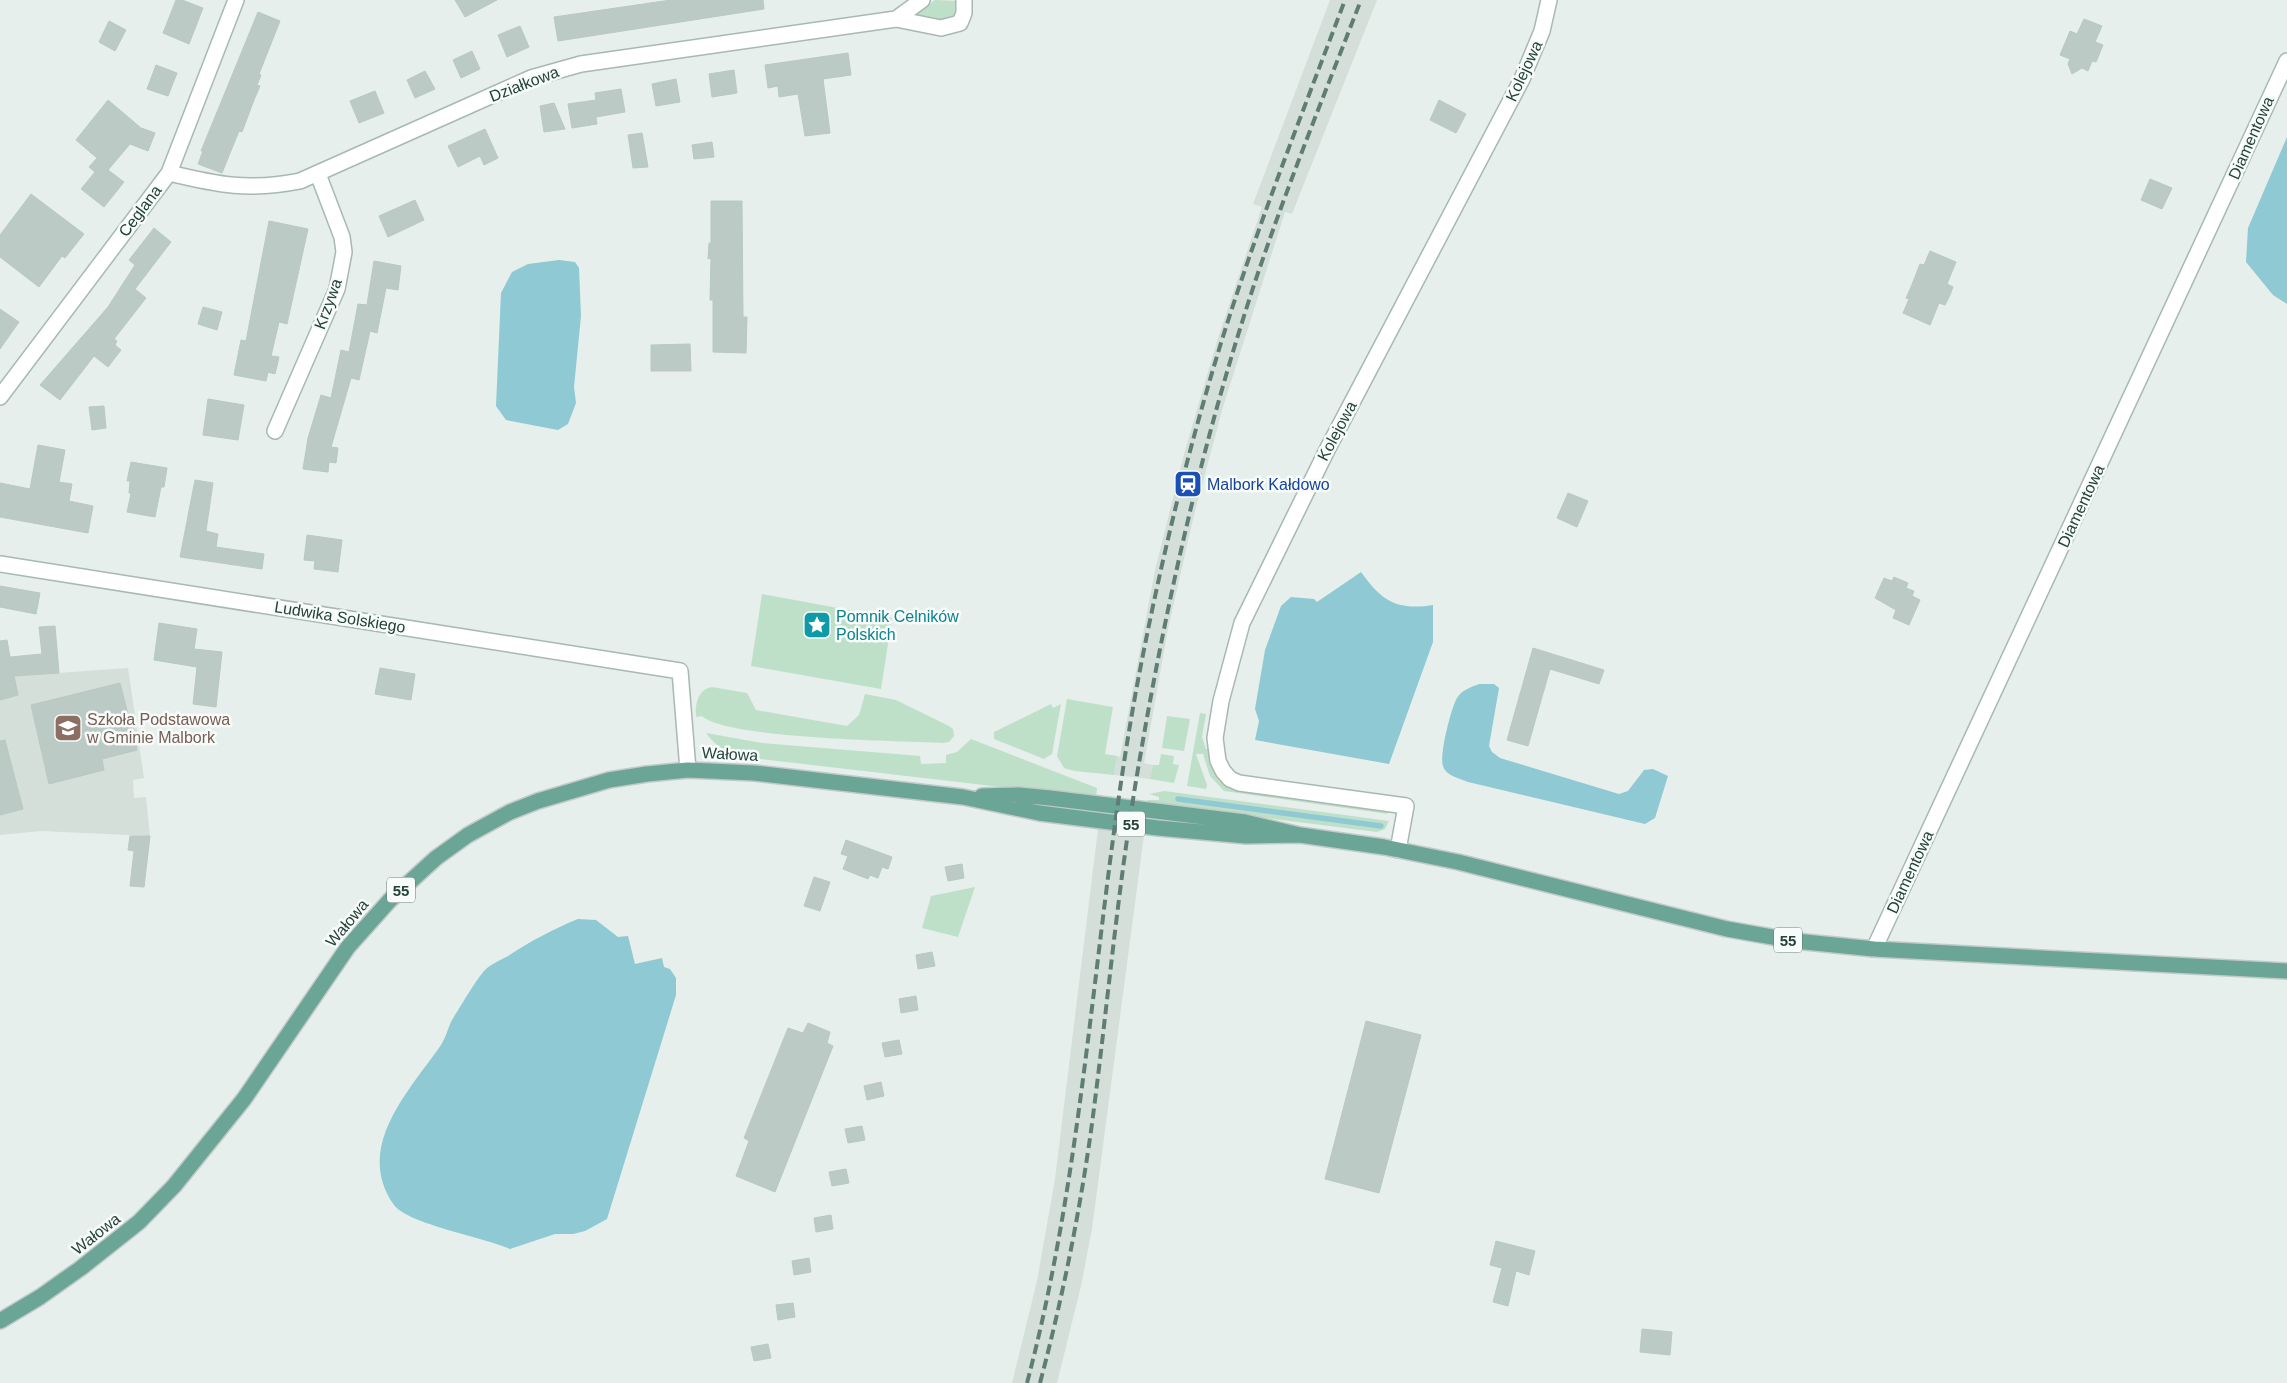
<svg xmlns="http://www.w3.org/2000/svg" width="2287" height="1383" font-family="Helvetica,sans-serif">
  <style>
    .built { fill: #d4dfda }
    .green { fill: #bfe0c8 }
    .water { fill: #8ec9d4 }
    .lines { fill: none; stroke-linecap: round; stroke-linejoin: round }
    .stream { stroke: #8ec9d4; stroke-width: 5.5 }
    .building { fill: #bbcac4; stroke: #b8c9c2 }
    .minor-casing { stroke: #a8b8b2; stroke-width: 18 }
    .major-casing { stroke: #c2cac8; stroke-width: 18 }
    .minor { stroke: #fff; stroke-width: 15 }
    .major { stroke: #6aa596; stroke-width: 15 }
    .rail { stroke: #5f7d75; stroke-width: 4; stroke-dasharray: 10 5; stroke-linecap: butt }
    .labels { text-anchor: middle; dominant-baseline: central; stroke-width: 5; stroke-linejoin: round; paint-order: stroke }
    .shield { fill: #f7fbf9; stroke: #637a73; stroke-width: 1 }
    .shield-label { font-size: 15px; font-weight: bold; fill: #24423a }
    .street-label { font-size: 16px; fill: #24423a; stroke: #f7fbf9 }
    .transit-label { font-size: 16px; fill: #164399; stroke: #f7fbf9; text-anchor: start }
    .culture-label { font-size: 16px; fill: #0d838f; stroke: #f7fbf9; text-anchor: start }
    .education-label { font-size: 16px; fill: #785e54; stroke: #f7fbf9; text-anchor: start }
  </style>
  <rect width="100%" height="100%" fill="#e6efeb"/>
  <!-- built -->
  <path class="built" d="M1330,0h47l-85,214 -7,-2 -62,195 -29,108 -26,114 -24,134 9,2 -3,14 -36,-4 3,-19 3,1 35,-187 29,-116 34,-116 44,-131 -9,-3z
    M128,668l16,110 -11,2 1,18 12,-1 4,39 -109,-5 -41,4v-158z
    M1098,829l46,6 -52,394 -11,57 -24,97h-45l25,-102 18,-102z"/>
  <!-- green -->
  <path class="green" d="M935,0l22,1 2,15 -15,6 -26,-5 -1,-4z
    M762,594l130,24 -11,71 -130,-23z
    M712,687l35,6 9,17 91,16 12,-11 6,-21 31,6 53,26 4,3 1,7 -5,6 -6,1c-43,-2 -216,-4 -241,-27l-6,1c-1,-13 2,-28 16,-30z
    M1067,699l46,8 -8,47 12,2 -3,19 -39,-4 -11,-3 -7,-12z
    M1051,704l2,4 8,-4 -9,50 -8,5 -50,-20v-7z
    M1200,713l6,1 -4,23 4,12h5l6,22 167,38 4,5 -164,-23 -14,-15 -7,-22h-7l11,31 -1,4 -19,-3z
    M1167,716l23,3 -6,32 -22,-3z
    M706,733l56,10 158,13 1,8 25,-1v-8l11,-3 14,-13 126,49 -1,10 -344,-40c-19,-3 -34,-8 -46,-25z
    M1161,754l13,2 -1,8 6,1 -5,18 -24,-4 3,-14h6z
    M1164,791l203,27 22,3 -4,8 -8,3 -229,-29v-3h11v-3l-10,-3z
    M975,887l-17,50 -36,-9 9,-32z"/>
  <!-- water -->
  <path class="water" d="M2287,137v167l-14,-9 -27,-33 2,-34z
    M559,260l16,2 4,6 2,48 -7,71 2,16 -8,21 -10,6 -52,-10 -10,-14 5,-113 11,-21 16,-8z
    M1361,572c20,28 35,39 72,33v37l-44,122 -134,-24 4,-19 -4,-12 10,-59 16,-44 10,-9 23,2 3,3z
    M1479,684h15l5,4 -10,58 3,6 8,6 119,36 9,-3 16,-21 9,-1 15,7 -13,42 -10,6 -177,-42c-9,-4 -22,-6 -25,-16 -4,-10 8,-58 14,-68 5,-8 14,-11 22,-14z
    M578,919l18,1 22,17 10,-1 7,28 27,-6 2,9 6,2 6,9v17l-69,224 -22,12 -12,3h-18l-45,15c-27,-12 -102,-25 -116,-44 -41,-58 16,-115 47,-160 5,-8 7,-17 11,-25 7,-11 25,-42 33,-50 6,-6 16,-10 23,-14 23,-15 45,-27 70,-37z"/>
  <g class="lines">
    <!-- stream -->
    <path class="stream" d="M1178,799l203,27"/>
  </g>
  <!-- building -->
  <path class="building" d="M176,0h6l21,8 -14,36 -26,-11z
    M455,0h42l-32,17z
    M671,0h92l1,9 -206,32 -4,-24z
    M258,12l22,9 -21,53 2,1 -4,10 3,1 -6,14 -12,32 -3,-1 -17,42 -24,-9 5,-13h-2z
    M2084,19l18,7 -7,16 8,3 -7,17 -4,-1 -4,10 -6,-3 -10,6 -4,-10 2,-5 -10,-4 10,-24 7,3z
    M109,21l17,9 -11,21 -16,-9z
    M520,26l9,21 -22,10 -9,-22z
    M472,51l8,18 -19,9 -8,-18z
    M848,53l3,22 -28,4 7,54 -25,3 -7,-42 -19,3 -1,-11 -10,2 -3,-23z
    M156,65l21,8 -9,23 -21,-7z
    M734,70l3,23 -25,4 -3,-23z
    M425,71l10,18 -20,9 -8,-18z
    M676,79l4,23 -24,4 -4,-22z
    M621,89l4,23 -29,5 1,7 -25,4 -4,-24 28,-4 -1,-7z
    M375,91l9,22 -25,10 -9,-22z
    M108,100l33,28 14,5 -7,18 -18,-7 -22,26 16,12 -20,25 -23,-18 14,-17 -6,-5 8,-9 -21,-18z
    M1439,100l27,14 -10,19 -26,-13z
    M554,103l11,26 -21,3 -4,-26z
    M485,129l13,29 -14,7 -4,-9 -22,11 -10,-21z
    M642,133l6,34 -15,1 -5,-33z
    M712,142l2,15 -20,2 -2,-14z
    M2150,179l22,9 -10,21 -21,-9z
    M31,194l53,40 -19,24 -3,-2 -23,31 -39,-30v-22z
    M415,200l9,20 -36,17 -9,-21z
    M711,201h31l1,116h4l-1,36 -33,-1v-52h-3l1,-42 -3,1 1,-16h2z
    M269,221l39,8 -21,95 -8,-2 -8,34 8,1 -4,17 -7,-2 -2,9 -32,-6 7,-35 5,1z
    M154,228l17,14 -36,47 11,9 -32,41 3,2 -2,4 6,5 -13,17 -14,-11 -34,44 -20,-15 68,-78 27,-42 -6,-5z
    M1930,251l26,11 -9,22 6,3 -3,8 -5,10 -6,-2 -9,22 -27,-12 6,-14 -3,-1 5,-11 9,-23 4,1z
    M374,261l27,5 -3,24 -12,-2 -9,45 -7,-2 -11,49 -8,-2 -20,69 7,1 -2,15 -7,-1 -1,10 -25,-3 5,-31 13,-43 10,3 10,-48 8,2 9,-48 9,1z
    M203,307l19,5 -5,18 -19,-6z
    M0,309l19,13 -19,27z
    M690,344l1,27h-40v-26z
    M208,399l36,6 -6,35 -35,-5z
    M104,406l2,22 -14,2 -3,-23z
    M38,445l27,5 -6,32 13,2 -3,17 24,5 -5,27 -88,-16v-34l30,6z
    M131,462l36,6 -3,19h-3l-6,30 -28,-5 4,-18 -2,-1 1,-12h-3z
    M195,480l18,3 -7,48 12,3 -2,13 48,7 -2,15 -82,-12z
    M1568,493l20,8 -11,26 -20,-9z
    M307,535l35,5 -4,32 -24,-3 1,-8 -11,-1z
    M1894,577l14,6 -2,5 8,3 -2,5 8,4 -11,25 -16,-7 3,-8 -21,-12 9,-20 8,3z
    M0,586l40,7 -4,21 -36,-7z
    M159,623l38,6 -3,20 28,3 -6,55 -23,-3 4,-37 -43,-7z
    M55,626l4,47 -45,3 4,19 -18,5v-59l7,-1 3,17 32,-3 -3,-27z
    M1533,648l71,22 -5,14 -49,-15 -22,77 -21,-6z
    M380,668l35,6 -4,26 -36,-6z
    M120,683l17,67 -35,9 2,11 -55,14 -18,-79z
    M5,740l18,69 -23,6v-74z
    M130,836h20l-6,51 -14,-1 4,-35 -6,-1z
    M846,840l46,17 -4,12 -6,-2 -4,11 -8,-3 -2,4 -25,-10 5,-13 -7,-2z
    M962,864l2,14 -16,3 -3,-14z
    M814,877l16,5 -10,29 -16,-5z
    M932,952l3,14 -17,3 -2,-14z
    M916,996l2,14 -17,3 -2,-14z
    M1366,1021l55,14 -42,158 -54,-14z
    M808,1023l22,9 -3,11 6,3 -58,146 -39,-16 13,-35 -5,-3 44,-110 15,5z
    M899,1040l3,14 -17,3 -3,-14z
    M881,1082l3,14 -17,4 -3,-14z
    M862,1126l3,14 -17,3 -3,-14z
    M846,1169l3,14 -17,3 -3,-14z
    M831,1215l2,14 -17,3 -2,-14z
    M1496,1241l39,10 -6,24 -13,-4 -8,35 -15,-4 9,-34 -12,-3z
    M809,1258l2,14 -17,3 -2,-14z
    M793,1303l2,14 -17,3 -2,-15z
    M1642,1329l30,3 -2,23 -30,-3z
    M768,1344l3,14 -17,3 -3,-14z"/>
  <g class="lines">
    <defs>
      <path id="minor" d="M896,19l26,-19
        M169,173c50,12 79,18 131,8l231,-103 50,-14 315,-45 45,9 19,-5 4,-10v-13
        M0,397l169,-224 67,-173
        M275,431l62,-142 7,-37 -2,-15 -24,-63
        M0,564l680,107 8,99
        M1398,850l8,-44 -167,-23 -9,-4 -7,-8 -5,-10 -3,-23 6,-37 21,-78 85,-173 195,-371 20,-48 7,-31
        M1874,949l413,-888"/>
      <path id="major" d="M982,796l37,-1 31,3 195,24 55,13 84,12 74,15 269,67 68,12 79,8 413,22
        M0,1321l40,-24 41,-29 58,-46 35,-36 70,-87 104,-152 42,-47 46,-42 32,-23 42,-23 28,-11 71,-21 38,-6 41,-4 66,3 209,24 76,16 119,15 88,8 54,-1"/>
    </defs>
    <!-- minor casing -->
    <use href="#minor" class="minor-casing"/>
    <!-- major casing -->
    <use href="#major" class="major-casing"/>
    <!-- minor -->
    <use href="#minor" class="minor"/>
    <!-- major -->
    <use href="#major" class="major"/>
    <!-- rail -->
    <path class="rail" d="M1027,1383c60,-227 67,-462 109,-692 22,-118 50,-234 85,-348 36,-116 81,-229 124,-343
      M1040,1383c22,-83 39,-167 51,-252 16,-119 26,-238 46,-356 28,-167 65,-333 118,-493 32,-96 70,-189 106,-282"/>
  </g>
  <!-- icons -->
  <defs>
    <symbol id="station-square" viewBox="-11 -11 22 22"><rect x="-9" y="-9" width="18" height="18" rx="4" fill="#1a4fb4" stroke="#f7fbf9"/><path d="M-3-6H3Q5-6 5-4V2Q5 4 3 4L4.5 6H3L1.5 4h-3L-3 6H-4.5L-3 4Q-5 4-5 2V-4Q-5-6-3-6ZM-3.5-4v3h7v-3ZM-3.5 1v1.5H-2V1ZM2 1v1.5H3.5V1Z" fill="#fff"/></symbol>
    <symbol id="sight-square" viewBox="-11 -11 22 22"><rect x="-9" y="-9" width="18" height="18" rx="4" fill="#0f9aa8" stroke="#f7fbf9"/><path d="M0-6L1.8-2.2L6-1.7L2.9 1.2L3.7 5.4L0 3.3L-3.7 5.4L-2.9 1.2L-6-1.7L-1.8-2.2Z" fill="#fff"/></symbol>
    <symbol id="school-square" viewBox="-11 -11 22 22"><rect x="-9" y="-9" width="18" height="18" rx="4" fill="#8d6e63" stroke="#f7fbf9"/><path d="M0-5L7-2L0 1L-7-2ZM-4 1L0 2.5L4 1V4Q0 6-4 4Z" fill="#fff"/></symbol>
  </defs>
  <g fill-rule="evenodd">
    <use href="#station-square" x="1172" y="468" width="32" height="32"/>
    <use href="#sight-square" x="801" y="609" width="32" height="32"/>
    <use href="#school-square" x="52" y="712" width="32" height="32"/>
  </g>
  <g class="labels">
    <!-- shield labels -->
    <g class="shield">
      <rect x="1117" y="811.5" width="28" height="25" rx="4"/>
      <rect x="387" y="877.5" width="28" height="25" rx="4"/>
      <rect x="1774" y="927.5" width="28" height="25" rx="4"/>
    </g>
    <g class="shield-label">
      <text x="1131" y="824">55</text>
      <text x="401" y="890">55</text>
      <text x="1788" y="940">55</text>
    </g>
    <!-- street labels -->
    <g class="street-label">
      <text transform="translate(1524 71) rotate(-65)">Kolejowa</text>
      <text transform="translate(524 84) rotate(-21)">Działkowa</text>
      <text transform="translate(2251 138) rotate(-66)">Diamentowa</text>
      <text transform="translate(140 211) rotate(-53)">Ceglana</text>
      <text transform="translate(328 304) rotate(-70)">Krzywa</text>
      <text transform="translate(1337 431) rotate(-62)">Kolejowa</text>
      <text transform="translate(2081 506) rotate(-65)">Diamentowa</text>
      <text transform="translate(340 617) rotate(9)">Ludwika Solskiego</text>
      <text transform="translate(730 754) rotate(3)">Wałowa</text>
      <text transform="translate(1910 872) rotate(-65)">Diamentowa</text>
      <text transform="translate(347 923) rotate(-50)">Wałowa</text>
      <text transform="translate(96 1234) rotate(-38)">Wałowa</text>
    </g>
    <!-- transit labels -->
    <g class="transit-label">
      <text x="1207" y="484">Malbork Kałdowo</text>
    </g>
    <!-- culture labels -->
    <g class="culture-label">
      <text x="836" y="616">Pomnik Celników<tspan x="836" dy="18">Polskich</tspan></text>
    </g>
    <!-- education labels -->
    <g class="education-label">
      <text x="87" y="719">Szkoła Podstawowa<tspan x="87" dy="18">w Gminie Malbork</tspan></text>
    </g>
  </g>
</svg>
